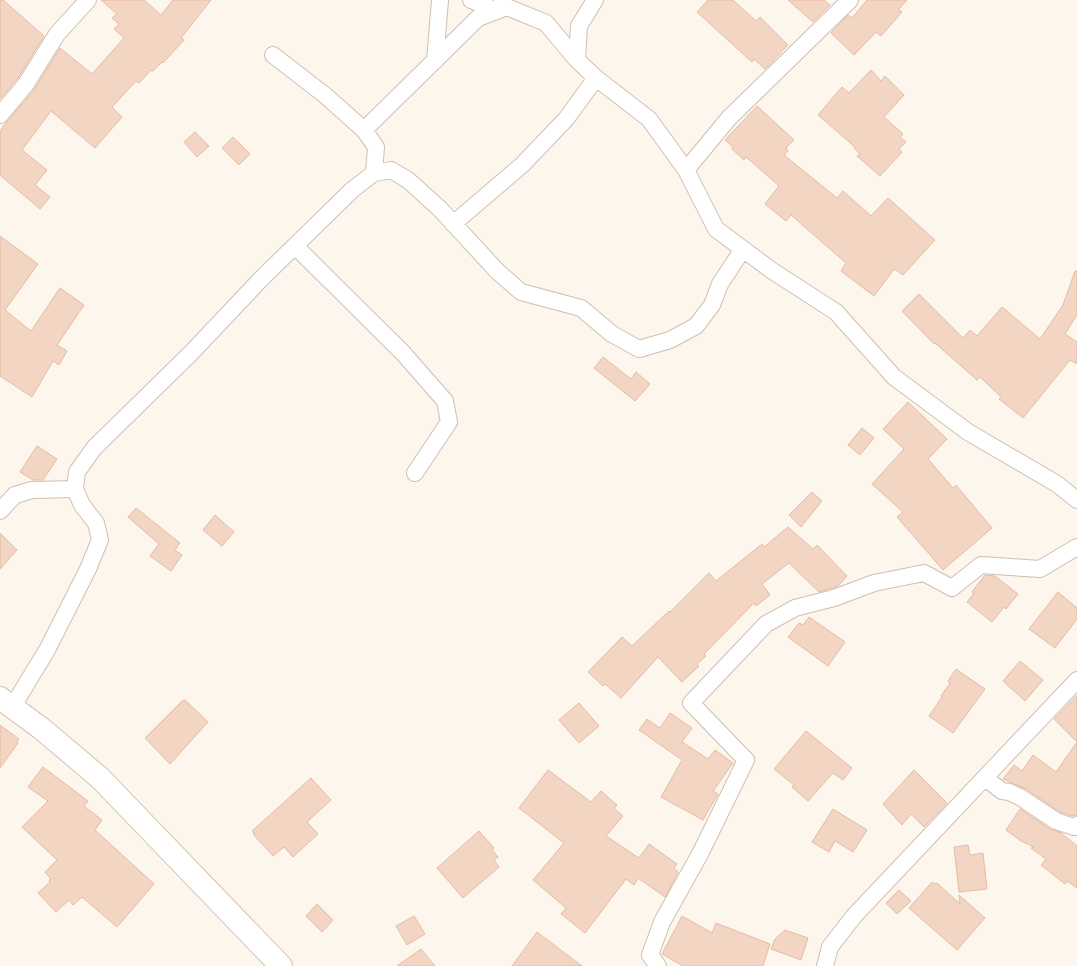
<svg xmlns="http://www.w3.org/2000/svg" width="1077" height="966" font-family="'Titillium Web',sans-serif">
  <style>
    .building { fill: #f3d5c3; stroke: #e6bba3 }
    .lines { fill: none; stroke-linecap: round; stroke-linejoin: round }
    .street-casing { stroke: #d1beb0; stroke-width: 18 }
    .secondary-casing { stroke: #d6c0b0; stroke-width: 24 }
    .street { stroke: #fff; stroke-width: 16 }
    .secondary { stroke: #fff; stroke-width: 22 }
  </style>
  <rect width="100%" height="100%" fill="#fdf6ec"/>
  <!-- building -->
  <path class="building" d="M0,0h3l41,36 -26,42 -18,21z
    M101,0h43l17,15 12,-15h38l-30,38 3,2 -21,23 -1,-1 -9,9 -2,-1 -12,13 -3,-2 -24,26 10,10 -27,31 -44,-37 -29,39 25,20 -12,15 15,12 -10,12 -40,-34v-44l5,-7 29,-34 26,-42 32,26 32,-36 -10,-9 5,-5 -7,-6 5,-4z
    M708,0h25l23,21 4,-4 28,28 -23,24 -11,-10 -2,3 -55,-50z
    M788,0h36l6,5 -17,17z
    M867,0h40l-9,10 4,2 -21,24 -5,-4 -22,23 -23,-22 17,-18 4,3z
    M871,70l10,11 4,-5 19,19 -20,22 19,17 -3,3 6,5 -7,7 3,3 -22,24 -23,-20 3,-2 -6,-6 1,-1 -37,-32 24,-28 7,6z
    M757,106l37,34 -8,8 2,3 -4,4 53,43 6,-7 28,25 17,-18 47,42 -32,35 -9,-6 -20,27 -33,-25 5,-8 -55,-48 -5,6 -21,-17 14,-18 -33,-29 -2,3 -12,-11 1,-2 -8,-7z
    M195,132l14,14 -12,11 -13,-15z
    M233,137l17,17 -11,11 -17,-17z
    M0,236l38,28 -33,46 26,21 29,-43 24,17 -27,40 10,6 -8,14 -6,-4 -21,36 -32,-21z
    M1075,271h2v44l-12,19 12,8v22l-7,-4 -47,58 -24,-19 2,-2 -21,-20 -3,3 -42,-37 -1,1 -32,-33 17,-17 44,44 7,-8 7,6 25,-29 38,32 23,-34z
    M603,357l28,22 5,-7 14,12 -15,17 -41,-33z
    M908,402l39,37 -19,20 25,29 3,-3 36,43 -49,42 -46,-53 6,-5 -31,-28 32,-35 -21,-20z
    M862,428l12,10 -14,17 -12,-10z
    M37,446l20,13 -14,21h-10l-13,-8z
    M812,492l10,9 -21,26 -12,-12z
    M136,508l44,35 -5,7 7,5 -11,16 -21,-15 9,-12 -31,-27z
    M215,515l19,17 -12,14 -19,-16z
    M788,527l25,22 4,-4 30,31 -9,10 -19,6 -30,-29 -27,21 8,11 -14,11 -2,-3 -50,51 2,2 -9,8 2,2 -17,16 -24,-25 -37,41 -16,-14 -2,2 -15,-14 34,-35 10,9 37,-35 1,1 39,-39 7,8 46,-37 2,3z
    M0,533l17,17 -17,19z
    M985,575l10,1 23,18 -12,15 -2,-2 -12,15 -25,-20 7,-9 -2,-1z
    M1058,592l19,16v11l-22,29 -26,-19z
    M809,617l36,25 -17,24 -40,-29 11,-14 4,2z
    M1020,661l23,19 -18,21 -22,-20z
    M956,669l29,20 -32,44 -24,-17 13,-19 -1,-1 9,-13 -2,-2z
    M1077,695v47l-23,-23z
    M185,700l23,22 -38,42 -25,-26 37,-37z
    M579,703l20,23 -20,17 -20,-23z
    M670,713l22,15 -10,14 26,17 7,-9 18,13 -20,28 5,3 -15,26 -42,-23 21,-37 -43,-30 8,-11 13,9z
    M0,725l19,14 -2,3 1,1 -18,25z
    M806,731l46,37 -9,12 -10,-7 -25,28 -16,-14 2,-2 -20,-16z
    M1077,742v73l-4,1 -13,-4 -34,-23 -23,-10 11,-14 8,6 11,-16 23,17z
    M43,767l45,34 -4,5 18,14 -7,10 59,54 -37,43 -35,-30 -9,8 -4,-5 -13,12 -18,-19 12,-11 -1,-2 2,-1 -6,-7 12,-12 -35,-33 26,-26 -20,-14z
    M548,770l43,32 10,-11 16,14 -3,3 9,8 -17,20 33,22 10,-14 28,20 -3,4 4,4 -13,25 -27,-19 -4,7 -8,-6 -41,54 -24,-19 5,-6 -33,-28 31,-37 -45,-35z
    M914,770l33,33 -23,24 -13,-13 -9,11 -19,-21z
    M311,778l20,22 -24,22 11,12 -25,23 -9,-10 -11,9 -20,-22 1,-1 -2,-2z
    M833,809l34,21 -14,22 -18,-11 -6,11 -17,-10z
    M1020,809l30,20 11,4 16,13v42l-10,-7 -2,3 -24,-19 5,-6 -15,-11 3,-1 -13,-6 -15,-11z
    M479,831l15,17 -2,2 6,7 -4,3 5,7 -36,31 -26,-30z
    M968,845l2,10 13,-2 4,36 -28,3 -5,-45z
    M932,882l3,2 2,-1 23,21 -1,-9 26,23 -28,32 -48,-42z
    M899,890l12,11 -14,13 -11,-11z
    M317,904l16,16 -11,12 -16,-16z
    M414,916l11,18 -18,11 -11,-19z
    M682,916l30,17 4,-10 54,21 -7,22h-80l-21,-12z
    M785,930l23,8 -7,22 -30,-11 4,-10z
    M537,932l45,34h-70z
    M421,949l14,17h-38z"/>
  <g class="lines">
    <defs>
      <path id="street" d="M471,0l26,11
        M502,0l5,7 39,16 31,37 19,18 53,41 37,51 30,59 55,41 65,42 58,65 74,55 89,52 20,16
        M273,55l53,41 38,34 12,17 -2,26
        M577,60l2,-34 16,-26
        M435,61l5,-61
        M0,115l26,-31 31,-50 31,-34
        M364,130l114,-112 29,-11
        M686,170l43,-52 121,-118
        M453,224l69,-59 44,-46 30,-41
        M295,246l108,107 42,48 4,21 -34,51
        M0,511l15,-16 17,-5 43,-1
        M13,706l34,-56 41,-81 12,-29 -4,-17 -14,-18 -7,-16 2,-17 17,-24 97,-95 70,-74 91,-89 22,-17 17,-3 17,10 32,29 57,62 24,21 60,16 31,26 27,15 31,-9 26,-14 16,-21 8,-21 23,-35
        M985,778l17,13 7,1 11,5 36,24 18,6 3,-2
        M658,966l-8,-11 12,-33 39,-70 45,-92 -55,-57 75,-79 29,-16 39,-10 40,-15 50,-10 28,15 29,-23 59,4 37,-22
        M825,966l5,-19 24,-31 223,-236"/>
      <path id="secondary" d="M0,698l42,31 58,49 181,188"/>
    </defs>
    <!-- street casing -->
    <use href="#street" class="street-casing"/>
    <!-- secondary casing -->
    <use href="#secondary" class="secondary-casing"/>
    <!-- street -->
    <use href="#street" class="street"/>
    <!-- secondary -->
    <use href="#secondary" class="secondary"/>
  </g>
</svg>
